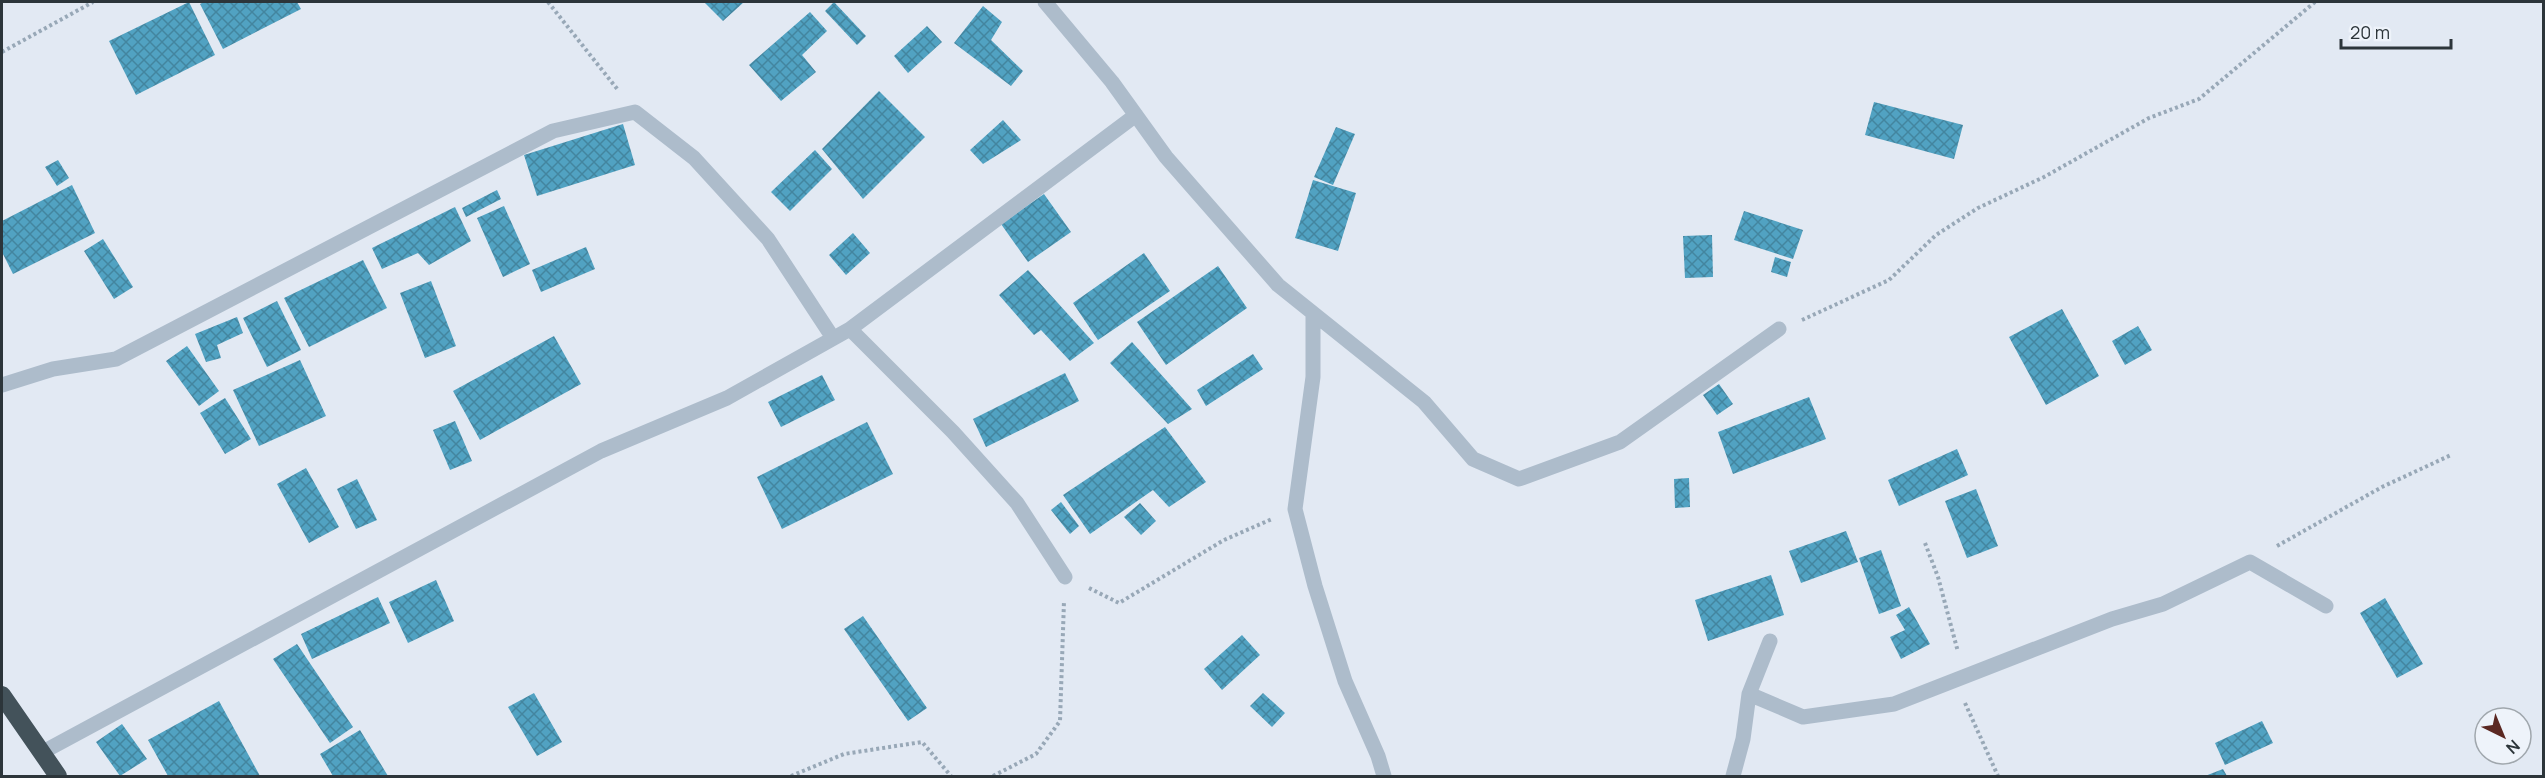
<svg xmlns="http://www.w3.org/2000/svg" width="2545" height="778" font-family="Manrope,sans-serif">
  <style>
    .building { fill: url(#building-cross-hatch) }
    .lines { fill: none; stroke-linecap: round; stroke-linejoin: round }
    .path { stroke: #98a8b7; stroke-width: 4; stroke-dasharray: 3 3; stroke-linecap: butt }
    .street { stroke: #adbccb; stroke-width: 15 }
    .highway { stroke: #43525a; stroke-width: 18 }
  </style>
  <defs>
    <pattern id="building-cross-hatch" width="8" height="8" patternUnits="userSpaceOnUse" patternTransform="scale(1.5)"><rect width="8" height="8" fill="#51a2c2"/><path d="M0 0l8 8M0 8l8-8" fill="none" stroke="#43859f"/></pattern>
  </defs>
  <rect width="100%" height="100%" fill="#e2e9f3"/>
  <!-- building -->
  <path class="building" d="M189,2l26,53 -79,40 -27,-54z
    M204,2h93l4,7 -78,40 -23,-45z
    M704,2h40l-21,19z
    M834,2l32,34 -9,9 -32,-34z
    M983,6l19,16 -11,18 32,31 -12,15 -57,-43z
    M810,12l17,19 -25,24 14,17 -35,29 -32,-36z
    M927,26l15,16 -34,31 -14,-17z
    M879,91l46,46 -62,62 -41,-50z
    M1874,102l89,23 -9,34 -89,-24z
    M1003,120l18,20 -38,24 -13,-14z
    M623,124l12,41 -98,31 -13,-41z
    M1336,127l19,7 -22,51 -19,-8z
    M815,150l17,19 -42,42 -19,-19z
    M58,160l11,18 -12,8 -12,-19z
    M1313,180l43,13 -18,58 -43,-13z
    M72,185l23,48 -82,41 -11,-22v-31z
    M497,190l4,9 -35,18 -4,-9z
    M1044,194l27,38 -43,30 -27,-38z
    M504,206l26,58 -27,13 -26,-59z
    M455,207l16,34 -42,24 -11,-12 -36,16 -10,-21z
    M1744,211l59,19 -10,29 -59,-19z
    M853,233l17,20 -24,22 -17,-20z
    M1712,235l1,42 -28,1 -2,-42z
    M103,239l30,48 -19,12 -30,-48z
    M586,247l9,22 -54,23 -9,-22z
    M1144,253l26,38 -72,49 -25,-37z
    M1775,257l16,5 -4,15 -16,-5z
    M363,260l24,48 -78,39 -25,-49z
    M1218,266l29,42 -81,57 -29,-43z
    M1028,270l66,73 -24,18 -29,-31 -7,5 -35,-40z
    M431,281l25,65 -31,12 -25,-65z
    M277,301l24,49 -34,17 -24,-49z
    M2062,309l37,67 -53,29 -37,-68z
    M237,317l6,16 -26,12 4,13 -15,4 -11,-28z
    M2138,326l14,24 -27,15 -13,-24z
    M554,336l27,48 -101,56 -27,-49z
    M1132,342l60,67 -24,15 -58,-61z
    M187,346l32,45 -20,15 -33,-45z
    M1253,354l10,15 -57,37 -9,-16z
    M300,360l26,56 -67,30 -26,-56z
    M1065,373l14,28 -93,46 -13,-28z
    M822,375l13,25 -54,27 -13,-25z
    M1719,384l14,20 -16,11 -14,-20z
    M1809,397l17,42 -93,35 -15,-42z
    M225,398l26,41 -26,15 -25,-41z
    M455,421l17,40 -22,9 -17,-40z
    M867,422l26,52 -111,55 -25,-52z
    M1165,427l41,55 -37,25 -16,-17 -63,44 -27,-39z
    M1957,449l11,26 -69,31 -11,-26z
    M306,468l33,59 -30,16 -32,-59z
    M1689,478l1,29 -15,1 -1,-29z
    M357,479l20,41 -21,9 -19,-40z
    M1976,489l22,57 -31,12 -22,-57z
    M1061,502l18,24 -9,8 -19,-24z
    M1140,503l16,18 -15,14 -17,-18z
    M1846,531l12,31 -57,21 -12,-32z
    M1881,550l20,56 -22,8 -20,-56z
    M1771,575l13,40 -76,26 -13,-41z
    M436,580l18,41 -46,22 -19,-41z
    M378,597l12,26 -78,36 -11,-25z
    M2385,598l38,66 -26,14 -37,-65z
    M1909,607l21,37 -29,15 -11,-22 15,-7 -9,-15z
    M863,616l64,92 -19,13 -64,-92z
    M1242,635l18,20 -38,35 -18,-21z
    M297,644l56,83 -23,16 -57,-84z
    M534,693l28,49 -25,14 -29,-49z
    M1263,693l22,20 -13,14 -22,-21z
    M219,701l41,75h-92l-20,-36z
    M2262,721l11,22 -48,22 -10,-22z
    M122,724l25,35 -27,17 -24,-34z
    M360,730l28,46h-55l-13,-22z
    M2223,769l4,7h-22z"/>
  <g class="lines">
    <!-- path -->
    <path class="path" d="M548,2l70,88
      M2,52l91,-50
      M1802,320l87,-40 47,-45 42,-27 66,-31 105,-59 50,-19 116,-97
      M1925,543l13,34 20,75
      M2277,546l105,-59 69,-32
      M1089,588l30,15 105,-63 48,-21
      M1965,703l33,73
      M791,776l53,-22 78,-12 29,34
      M993,776l43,-22 24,-33 4,-120"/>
    <!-- street -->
    <path class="street" d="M1045,2l67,80 54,75 112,128 146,117 49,57 46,20 101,-37 159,-113
      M1313,313v64l-18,132 20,77 30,95 33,75 6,20
      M850,329l103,103 64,71 48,74
      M2,385l51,-16 63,-10 437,-228 82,-19 59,46 74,81 65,99
      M1749,694l54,23 91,-13 218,-85 51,-15 87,-42 76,44
      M41,753l560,-302 126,-53 123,-69 286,-214
      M1733,776l10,-37 6,-45 21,-53"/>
    <!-- highway -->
    <path class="highway" d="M2,695l56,81"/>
  </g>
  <!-- border -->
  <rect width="2545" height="778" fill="none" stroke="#2c353a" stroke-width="6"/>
  <!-- north arrow -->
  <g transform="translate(2503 736) rotate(137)"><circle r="28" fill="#eef3fa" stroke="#a0a7ad" stroke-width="1.5"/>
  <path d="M0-4.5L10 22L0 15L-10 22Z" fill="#5b2822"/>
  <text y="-9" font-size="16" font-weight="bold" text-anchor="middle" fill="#2c353a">N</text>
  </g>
  <!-- scale -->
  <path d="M2341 39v9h110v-9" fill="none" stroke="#2c353a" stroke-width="3"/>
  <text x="2350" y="39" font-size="18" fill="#2c353a" stroke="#eef3fa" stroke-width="4.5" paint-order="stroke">20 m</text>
</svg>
